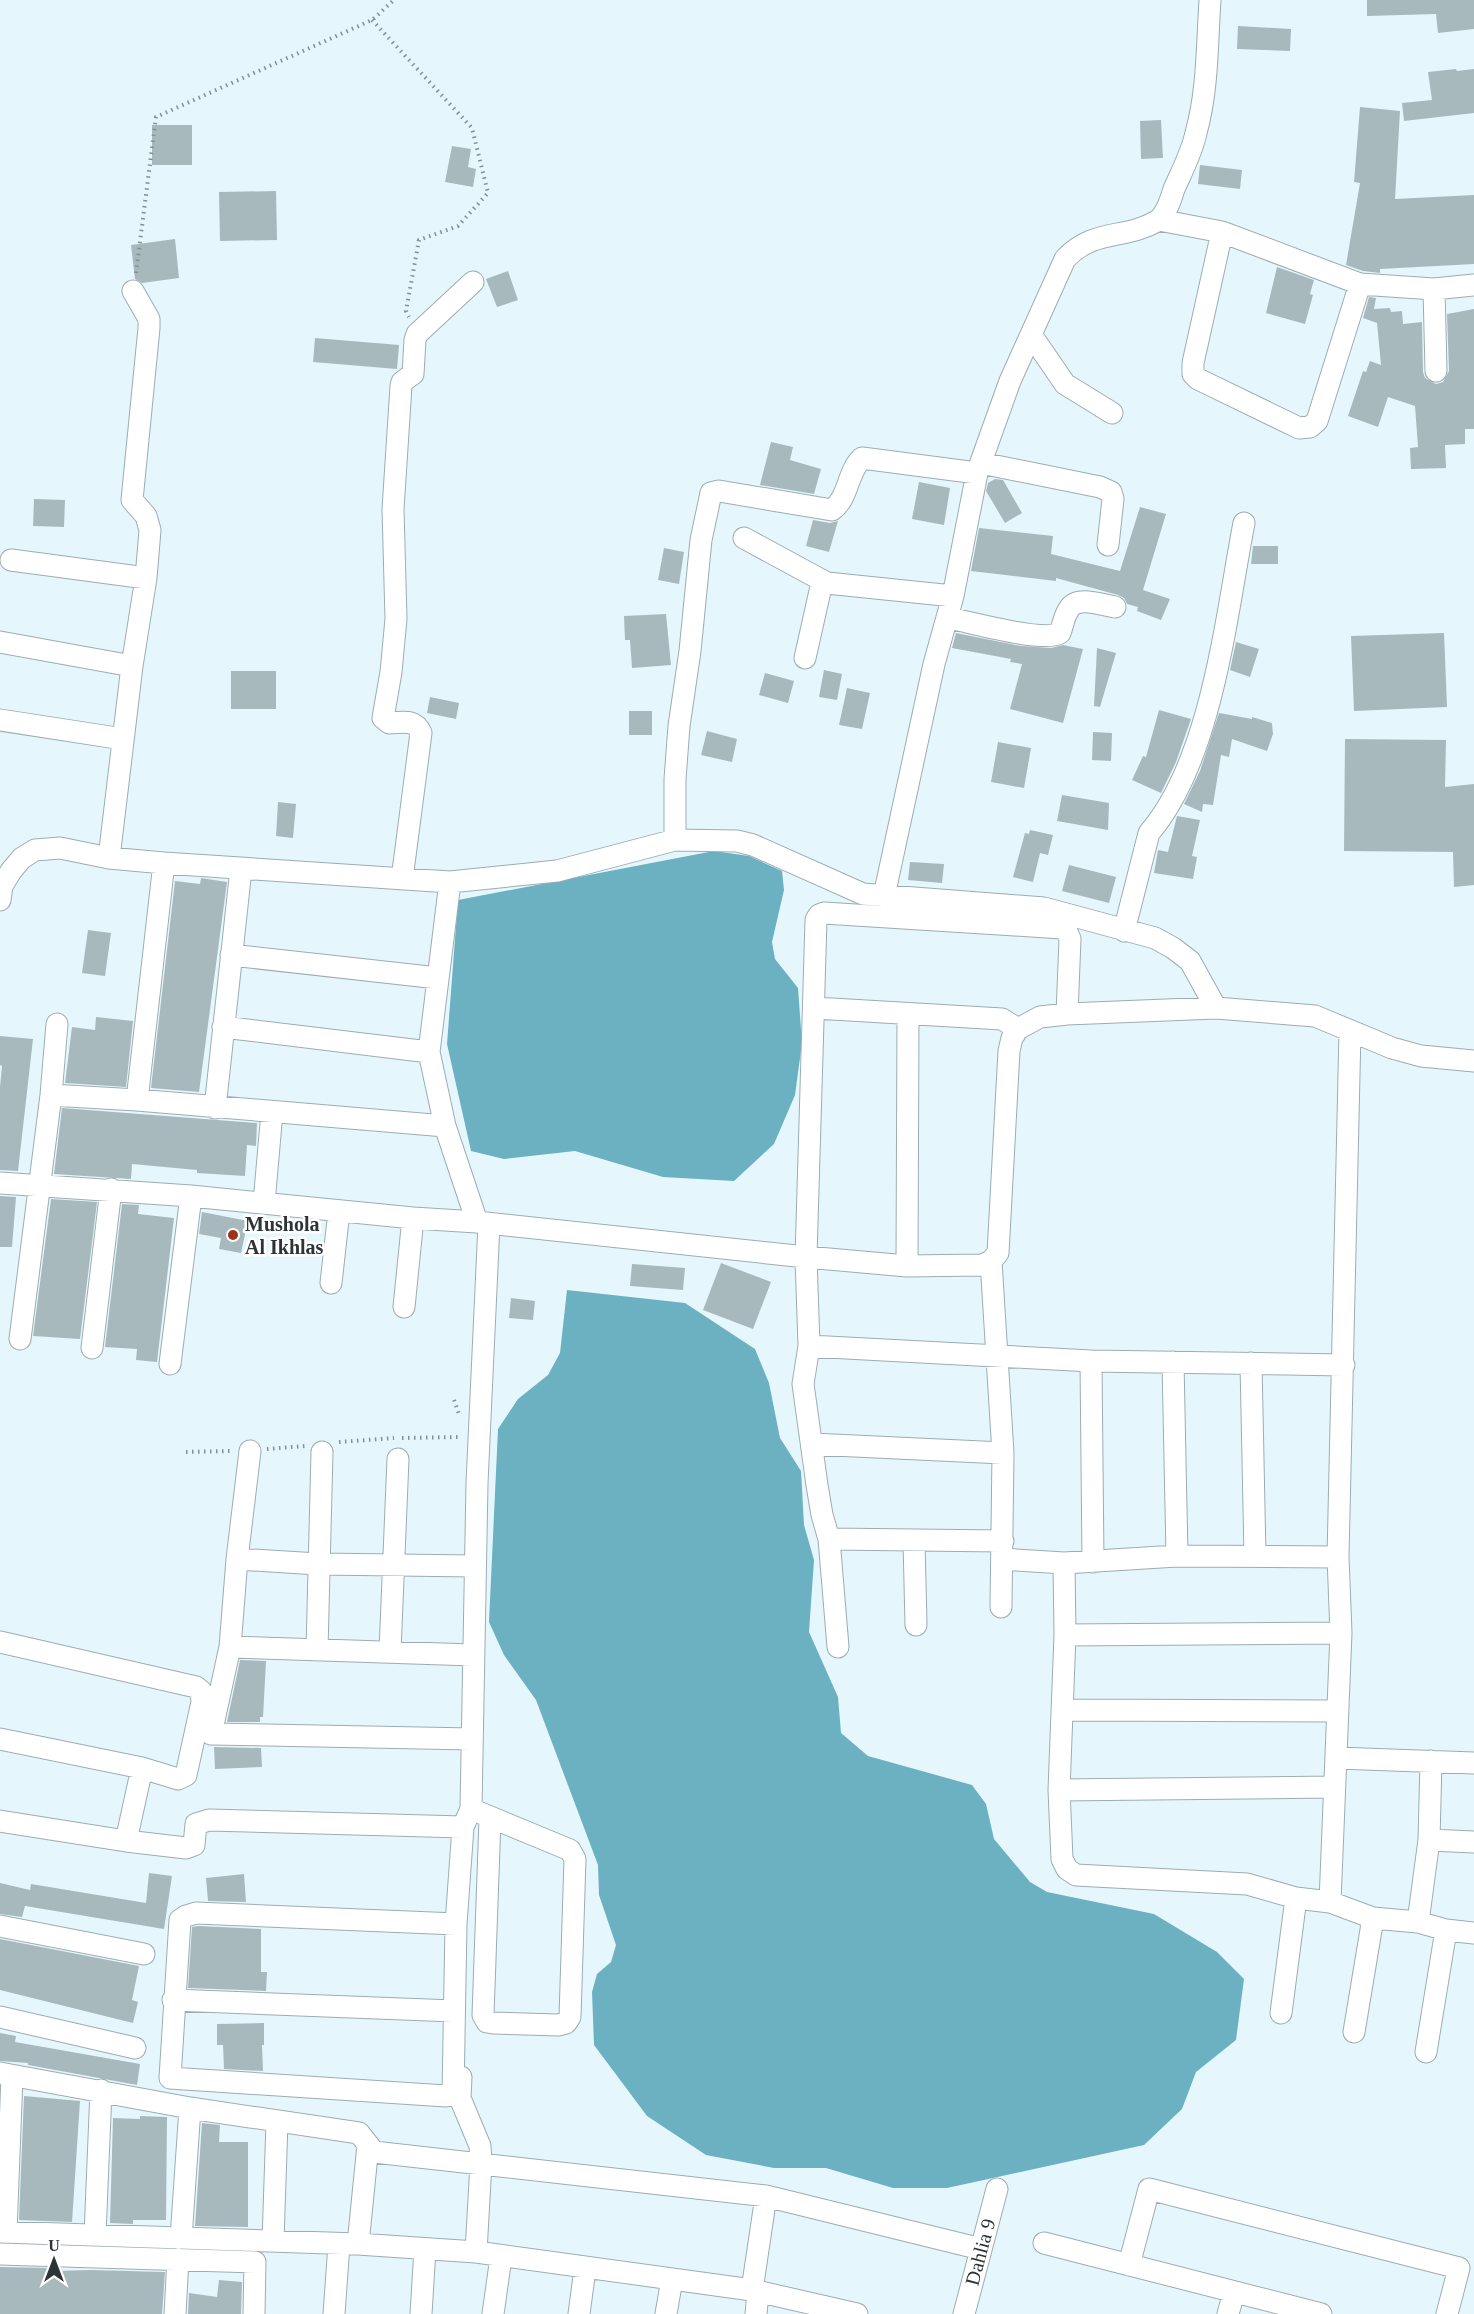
<svg xmlns="http://www.w3.org/2000/svg" width="1474" height="2314" font-family="Georgia,serif">
  <style>
    .water { fill: #6bb1c2 }
    .building { fill: #a8b9be }
    .lines { fill: none; stroke-linecap: round; stroke-linejoin: round }
    .minor-casing { stroke: #9cadb2; stroke-width: 23 }
    .path { stroke: #849093; stroke-width: 4; stroke-dasharray: 1.5 4.5; stroke-linecap: butt }
    .minor { stroke: #fff; stroke-width: 21 }
    .poi-dot { fill: #9b3219; stroke: #fff; stroke-width: 2 }
    .labels { text-anchor: middle; dominant-baseline: central; stroke-width: 5; stroke-linejoin: round; paint-order: stroke }
    .poi-label { font-size: 20px; font-weight: bold; fill: #2d3436; stroke: #fff; text-anchor: start }
    .street-label { font-size: 20px; fill: #2d3436; stroke: #fff }
  </style>
  <rect width="100%" height="100%" fill="#e5f7fc"/>
  <!-- water -->
  <path class="water" d="M714,851l35,5 33,15 2,19 -12,52 3,17 23,29 4,55 -7,52 -21,49 -40,37 -71,-4 -88,-26 -71,8 -33,-8 -24,-107 11,-144z
    M567,1290l118,13 70,46 14,34 11,55 21,33 3,54 10,35 -5,72 29,65 3,36 27,23 104,29 14,19 8,35 36,43 17,10 107,22 63,38 27,27 -8,61 -40,32 -14,37 -38,36 -197,43h-54l-67,-20h-52l-68,-13 -59,-39 -53,-71 -2,-53 5,-18 14,-12 5,-17 -17,-50 -1,-30 -62,-165 -32,-45 -15,-33 9,-193 20,-30 30,-24 12,-22z"/>
  <!-- building -->
  <path class="building" d="M1367,0h107v29l-36,4 -2,-19 -69,2z
    M1238,26l53,3 -1,22 -53,-2z
    M1456,69l1,2 17,-2v44l-70,8 -2,-18 30,-3 -4,-28z
    M1360,107l40,4 -5,88 79,-4v69l-94,5v4l-17,-2 -17,-6 14,-82 -6,-1z
    M1161,120l2,38 -22,1 -1,-38z
    M152,125h40v40h-40z
    M452,146l19,3 -3,18 8,2 -3,18 -28,-5z
    M1200,165l42,5 -2,19 -42,-5z
    M276,191l1,49 -57,1 -1,-49z
    M175,239l4,39 -37,5 -7,-4 -4,-34z
    M1277,267l37,13 -4,14 3,1 -8,29 -39,-11z
    M508,271l10,29 -21,7 -11,-28z
    M1369,297l7,1 -2,11 16,-1 1,4 11,-1 1,13 19,-2 1,50 2,6 11,6 7,-2 6,-11 -2,-57 27,-5v120h-9v15l-20,1 1,23 -35,1 -1,-21 8,-1 -3,-41 -27,-9 -10,30 -30,-11 15,-45 3,1 4,-11 11,4 -4,-42 -14,-5z
    M315,338l84,7 -2,24 -84,-7z
    M771,442l22,5 -3,13 31,9 -7,25 -54,-9z
    M995,479l8,1 19,33 -17,10 -19,-32 2,-8z
    M919,482l31,6 -6,37 -32,-6z
    M34,499l31,1 -1,27 -31,-1z
    M1140,507l26,7 -23,76 27,9 -9,21 -24,-9 1,-4 -11,-3 -3,-6 -6,-3 -62,-17v3l-85,-10 8,-43 74,8 -2,18 69,17z
    M813,520l17,3 8,-2 -9,31 -23,-6z
    M1253,546h25v18h-27z
    M664,548l20,4 -5,32 -21,-4z
    M666,614l5,51 -39,3 -2,-28h-5l-1,-24z
    M956,633l65,13 30,2 12,-3 20,4 -20,74 -53,-14 12,-45 -12,-2 1,-3 -59,-11z
    M1444,633l3,74 -93,4 -3,-75z
    M1236,642l23,7 -9,28 -20,-7z
    M1097,648l19,5 -16,54 -6,-1z
    M824,670l18,4 -5,26 -18,-3z
    M231,671h45v38h-45z
    M765,673l29,8 -6,22 -29,-8z
    M847,688l23,5 -8,36 -23,-4z
    M430,697l29,6 -3,16 -29,-6z
    M1159,710l32,9 -15,43 -15,31 -29,-13 11,-24 3,1z
    M629,711h23v24h-23z
    M1219,713l33,6v-2l20,6 1,11 -6,17 -35,-12 -3,18 -8,-2 -8,50 -10,-1 -1,8 -18,-8 16,-33z
    M707,731l30,8 -5,23 -31,-7z
    M1093,732l19,1 -1,28 -19,-1z
    M1345,739l101,1 -1,47 29,-3v101l-20,2 -1,-35 -109,-1z
    M998,742l33,6 -7,40 -33,-6z
    M1062,795l47,8 -1,27 -51,-9z
    M278,802l18,2 -3,34 -17,-2z
    M1177,816l23,4 -8,36 5,1 -4,22 -39,-6 4,-23 10,2z
    M1030,830l23,5 -5,20 -8,-2 -7,29 -20,-5 12,-44 4,1z
    M910,862l34,2 -2,19 -34,-3z
    M1069,865l47,12 -7,26 -47,-12z
    M201,878l26,4 -28,210 -48,-4 24,-207 25,3z
    M88,930l23,3 -6,43 -23,-3z
    M96,1017l37,4 -7,66 -61,-4 7,-56 23,3z
    M0,1036l33,3 -15,132 -18,-1v-83l2,-21 -2,-1z
    M62,1108l195,15 -1,23 -9,-1 -2,31 -48,-3v-3l-65,-6 -1,15 -77,-5z
    M0,1196l16,1 -4,50h-12z
    M51,1199l46,3 -17,137 -47,-3z
    M122,1204l17,1 -1,9 36,4 -17,144 -21,-2 1,-11 -32,-2z
    M202,1212l46,9 -7,32 -22,-4 2,-11 -22,-4z
    M721,1263l50,19 -18,47 -50,-19z
    M632,1264l53,4 -2,22 -53,-4z
    M511,1298l24,3 -2,19 -24,-2z
    M240,1660l26,1 -3,56h-3v5h-33z
    M214,1747l47,1 1,19 -47,2z
    M149,1873l23,3 -8,53 -139,-23 -3,11 -22,-3v-31l30,7 1,-6 115,19z
    M244,1874l2,28 -38,-1 -2,-23z
    M198,1926l63,3v43h6l-1,19 -78,-3 4,-61z
    M0,1939l139,27 -7,34 6,2 -5,21 -133,-33z
    M264,2023v22h-2l1,26 -39,-2 -1,-24h-6v-21z
    M0,2033l16,3 -1,6 125,22 -3,21 -109,-20v-2l-28,-2z
    M24,2096l56,5 -8,121 -53,-2z
    M140,2116l27,1 -1,103h-33v4l-23,-1 3,-105 27,1z
    M202,2123l18,2 -1,17h29v85l-53,-1z
    M0,2267l54,1v3l37,-1 74,2 -3,42h-162z
    M219,2280l23,2 -1,32h-53l1,-21 28,4z"/>
  <g class="lines">
    <defs>
      <path id="minor" d="M1159,220l63,12 138,52 74,5 40,-4
        M1222,232l-29,131v11l5,5 101,49 11,-1 7,-6 43,-137
        M1434,289l2,82
        M1032,336l33,48 47,29
        M981,463l119,24 11,5 2,7 -5,46
        M744,538l83,45 126,13
        M11,560l135,18
        M948,618c23,4 94,25 112,15 3,-8 4,-17 9,-24 8,-14 33,-4 46,-2
        M0,642l132,24
        M805,658l15,-67 3,-6 4,-2
        M0,720l123,19
        M675,840v-61l4,-53 11,-75 11,-111 10,-47 8,-2 113,19c17,-12 15,-38 30,-52l115,15
        M109,858l23,-192 14,-88 4,-48 -4,-14 -14,-16 17,-172v-9l-16,-28
        M402,879l19,-146c-6,-15 -19,-10 -32,-10l-6,-5 8,-46 5,-53 -3,-110 8,-123 1,-4 11,-8 2,-34 2,-6 56,-52
        M450,882l-21,170 16,74 32,96
        M884,896l50,-232 19,-68 24,-123 33,-92 55,-122c29,-31 60,-19 92,-38 9,-6 14,-22 17,-32 8,-18 18,-37 22,-56 12,-43 11,-89 14,-133
        M0,900l2,-14 9,-15 11,-13 13,-8 25,-2 49,10 55,5 286,19 107,-11 118,-31 62,1 16,4 110,49 181,14 111,30 18,10 17,13 26,47
        M1124,931l25,-98c63,-73 77,-217 95,-310
        M231,955l207,23
        M815,1008l187,11 16,10
        M223,1027l206,25
        M51,1095l86,5 308,26
        M137,1100l27,-237
        M215,1108l26,-239
        M0,1183l191,13 222,22 64,4 329,35 101,9 75,-1 9,-4 7,-8 11,-202 3,-13 6,-9 22,-12 27,-3 149,-6 99,8 77,32 29,8 53,5
        M264,1203l8,-91
        M991,1261l12,192 -2,154
        M907,1266l1,-251
        M331,1283l8,-72
        M404,1307l9,-89
        M20,1339l31,-244 6,-71
        M809,1346l282,15 253,4
        M92,1348l19,-159
        M1091,1361l2,201
        M1173,1362l4,194
        M1251,1363l4,193
        M170,1364l21,-168
        M812,1444l191,9
        M250,1451l-13,108 -7,88 -19,87 261,5
        M829,1539l174,2
        M914,1541l2,84
        M237,1559l81,5 157,2
        M1002,1559l62,4 113,-7 161,1
        M1064,1563l1,72 -6,155 3,69 5,10 9,6 171,9 49,14 34,4 43,16 45,4 28,8 28,3
        M1065,1635l276,-2
        M0,1642l196,45 5,4 1,11 -16,73 -8,4 -36,-11
        M230,1647l243,8
        M838,1647l-9,-108 -7,-24 -5,-30 -14,-101 6,-38 -3,-89 10,-337 3,-5 5,-2 238,15 5,4 3,7 -3,75
        M317,1650l5,-198
        M390,1651l8,-192
        M1063,1710l274,1
        M0,1739l142,29 -16,73
        M1337,1758l137,5
        M1059,1790l274,-3
        M471,1809l99,41 5,9 -5,158 -4,6 -8,2 -65,-2 -6,-1 -4,-7 7,-196
        M0,1821l126,20 60,7 8,-3 2,-21 13,-4 254,7
        M1429,1840l45,2
        M1330,1902l11,-269 -3,-76 12,-526
        M1418,1922l11,-82 2,-79
        M456,1924l-260,-11 -10,3 -6,4 -10,158 276,18 7,-2 3,-170 7,-97 8,-18 6,-326 12,-259
        M0,1926l144,28
        M173,2000l281,11
        M1281,2013l15,-115
        M0,2017l135,31
        M1354,2032l19,-114
        M1426,2052l20,-122
        M0,2073l190,35 169,25 15,19 392,44 215,53
        M461,2077l-1,21 20,48 1,17 -5,89
        M0,2232l358,12 118,8 276,38 105,24
        M6,2232l6,-156
        M95,2235l6,-145
        M181,2238l9,-130
        M273,2241l4,-119
        M1044,2243l277,71
        M358,2244l10,-99
        M0,2254l255,8 -1,52
        M1129,2265l20,-76 310,79 -12,46
        M752,2290l14,-94
        M175,2314l3,-55
        M334,2314l5,-70
        M421,2314l4,-65
        M493,2314l8,-57
        M579,2314l6,-45
        M666,2314l6,-35
        M756,2314l2,-22
        M964,2314l33,-125
        M1228,2314l6,-22"/>
    </defs>
    <!-- minor casing -->
    <use href="#minor" class="minor-casing"/>
    <!-- path -->
    <path class="path" d="M372,20l100,108 16,65 -30,33 -39,14 -13,71 3,6
      M136,273l20,-156 216,-97 22,-20
      M454,1400l5,14
      M402,1438l58,-1
      M339,1442l55,-4
      M267,1449l38,-3
      M186,1452l44,-1"/>
    <!-- minor -->
    <use href="#minor" class="minor"/>
  </g>
  <!-- markers -->
  <circle class="poi-dot" cx="233" cy="1235" r="6"/>
  <g class="labels">
    <!-- poi labels -->
    <g class="poi-label">
      <text x="245" y="1224">Mushola<tspan x="245" dy="23">Al Ikhlas</tspan></text>
    </g>
    <!-- street labels -->
    <g class="street-label">
      <text transform="translate(980 2252) rotate(-75)">Dahlia 9</text>
    </g>
  </g>
  <!-- north arrow -->
  <g transform="translate(54 2260)" stroke="#ffffff" stroke-width="4.5" paint-order="stroke">
  <path d="M0-4.5L10 22L0 15L-10 22Z" fill="#2d3436"/>
  <text y="-9" font-size="16" font-weight="bold" text-anchor="middle" fill="#2d3436">U</text>
  </g>
</svg>
